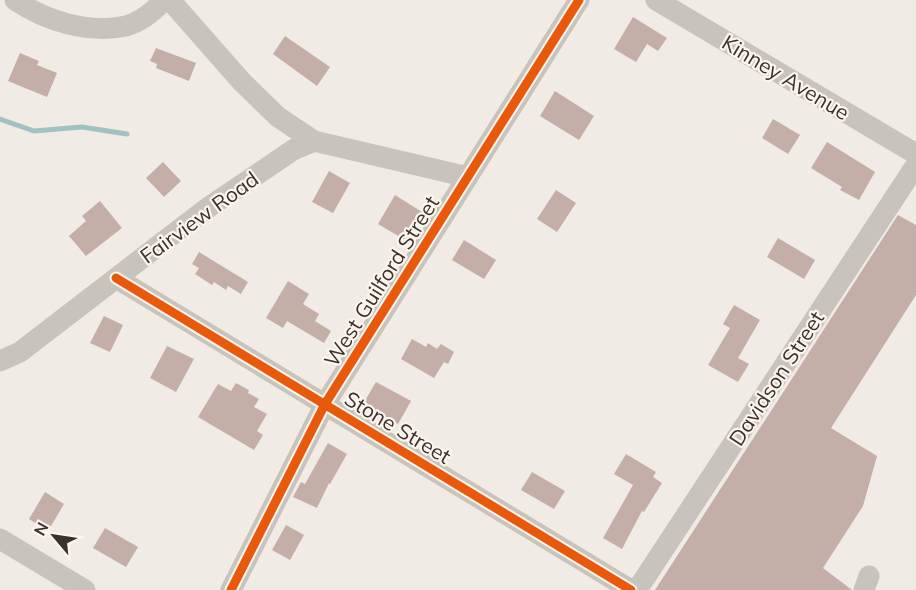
<svg xmlns="http://www.w3.org/2000/svg" width="916" height="590" font-family="Mulish,sans-serif">
  <style>
    .lines { fill: none; stroke-linecap: round; stroke-linejoin: round }
    .stream { stroke: #a1c2c1; stroke-width: 5 }
    .building { fill: #c3afa7 }
    .minor { stroke: #c9c3be; stroke-width: 21 }
    .cycleway-casing { stroke: #fbf5ee; stroke-width: 13 }
    .cycleway { stroke: #e8590c; stroke-width: 9 }
    .labels { text-anchor: middle; dominant-baseline: central; stroke-width: 4.5; stroke-linejoin: round; paint-order: stroke }
    .street-label { font-size: 21px; fill: #3b302b; stroke: #fbf5ee }
  </style>
  <rect width="100%" height="100%" fill="#f0ebe5"/>
  <g class="lines">
    <!-- stream -->
    <path class="stream" d="M0,119l34,12 48,-4 45,7"/>
  </g>
  <!-- building -->
  <path class="building" d="M633,17l34,21 -9,13 -11,-7 -11,18 -22,-13z
    M285,36l45,31 -13,19 -44,-32z
    M156,48l40,15 -7,18 -33,-13 1,-4 -7,-3z
    M20,53l19,8 -2,4 20,8 -10,24 -39,-16z
    M555,91l39,25 -15,24 -39,-24z
    M773,119l27,16 -12,19 -26,-16z
    M827,142l48,30 -16,28 -19,-10 2,-3 -31,-19z
    M163,162l18,19 -17,16 -18,-19z
    M329,171l21,12 -17,30 -21,-11z
    M556,190l20,13 -19,29 -20,-13z
    M395,195l27,17 -17,28 -27,-16z
    M100,201l22,27 -36,28 -17,-20 17,-15 -4,-5z
    M898,215l18,10v70l-85,133 46,28 -14,50 -40,62 29,22h-197z
    M778,238l37,22 -11,19 -37,-22z
    M464,240l32,20 -12,19 -32,-19z
    M199,252l49,30 -7,12 -13,-8 -2,4 -12,-8 -2,3 -17,-11 4,-6 -7,-4z
    M288,281l21,13 -6,10 16,10 -4,7 16,10 -7,12 -37,-22 -4,7 -17,-10z
    M734,305l26,15 -22,38 11,6 -11,18 -30,-17 22,-37 -7,-4z
    M104,316l19,9 -13,27 -20,-9z
    M412,339l14,8 2,-4 9,6 4,-5 13,8 -6,12 -4,-2 -10,16 -33,-19z
    M167,346l27,13 -18,33 -26,-14z
    M376,382l35,19 -13,23 -35,-20z
    M236,383l13,7 -1,3 11,6 -5,8 13,7 -10,17 6,4 -9,15 -56,-33 20,-33 13,7z
    M328,443l19,11 -17,30 -1,-1 -12,25 -24,-11 8,-15 4,2z
    M626,454l30,18 -3,5 9,6 -18,29 -2,-1 -20,38 -19,-11 30,-53 -19,-11z
    M532,472l33,19 -11,18 -33,-19z
    M45,492l19,12 -16,27 -19,-12z
    M286,525l18,10 -14,25 -18,-10z
    M105,528l33,19 -12,20 -33,-19z"/>
  <g class="lines">
    <!-- minor -->
    <path class="minor" d="M15,0c31,21 73,34 111,26 15,-4 28,-15 38,-26
      M170,0l72,82 36,35 36,24 154,36
      M656,0l260,154
      M116,278l515,312
      M0,361l20,-9 186,-143 87,-59 21,-9
      M0,539l85,51
      M231,590l94,-186 254,-404
      M637,590l279,-425
      M864,590l5,-14"/>
    <defs>
      <path id="cycleway" d="M116,278l515,312
        M231,590l94,-186 254,-404"/>
    </defs>
    <!-- cycleway casing -->
    <use href="#cycleway" class="cycleway-casing"/>
    <!-- cycleway -->
    <use href="#cycleway" class="cycleway"/>
  </g>
  <g class="labels">
    <!-- street labels -->
    <g class="street-label">
      <text transform="translate(786 77) rotate(31)">Kinney Avenue</text>
      <text transform="translate(199 217) rotate(-36)">Fairview Road</text>
      <text transform="translate(381 281) rotate(-58)">West Guilford Street</text>
      <text transform="translate(776 378) rotate(-57)">Davidson Street</text>
      <text transform="translate(398 427) rotate(31)">Stone Street</text>
    </g>
  </g>
  <!-- north arrow -->
  <g transform="translate(54 536) rotate(299)" stroke="#fbf5ee" stroke-width="4.5" paint-order="stroke">
  <path d="M0-4.5L10 22L0 15L-10 22Z" fill="#3b302b"/>
  <text y="-9" font-size="16" font-weight="bold" text-anchor="middle" fill="#3b302b">N</text>
  </g>
</svg>
